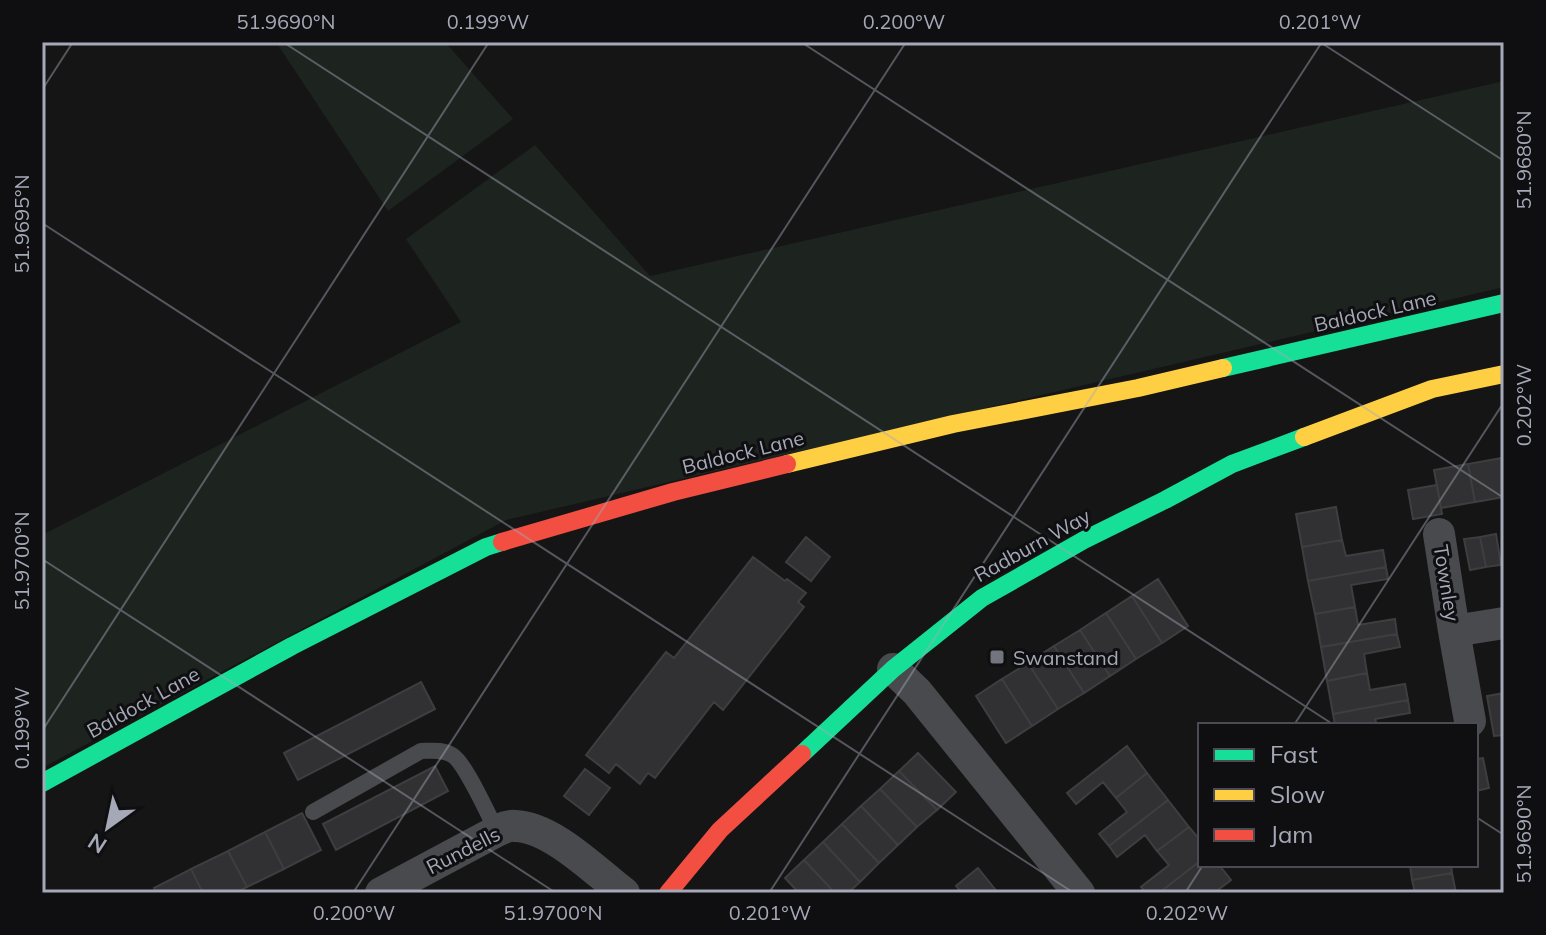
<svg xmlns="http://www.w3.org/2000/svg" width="1546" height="935" font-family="Mulish,sans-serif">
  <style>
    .green { fill: #1d241f }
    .building { fill: #313133; stroke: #3e3e41; stroke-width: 2 }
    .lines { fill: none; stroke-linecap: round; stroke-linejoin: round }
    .lane { stroke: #494a4e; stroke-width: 16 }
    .street { stroke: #494a4e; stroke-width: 32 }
    .fast { stroke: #16e098; stroke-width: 18 }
    .slow { stroke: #ffcf43; stroke-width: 18 }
    .jam { stroke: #f24e42; stroke-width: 18 }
    .ticks { fill: none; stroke: #a5a8b7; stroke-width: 2; stroke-opacity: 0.45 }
    .poi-dot { fill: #73757e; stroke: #0f0f11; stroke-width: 3 }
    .labels { text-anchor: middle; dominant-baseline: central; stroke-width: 6; stroke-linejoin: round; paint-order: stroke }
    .street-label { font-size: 20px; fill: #a5a8b7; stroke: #0f0f11 }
    .poi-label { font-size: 20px; fill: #a5a8b7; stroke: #0f0f11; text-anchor: start }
    .neatline { fill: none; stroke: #a5a8b7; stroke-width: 3 }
    .ticks-label { font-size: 20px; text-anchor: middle; fill: #a5a8b7 }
  </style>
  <rect width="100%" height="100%" fill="#151515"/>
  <!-- green -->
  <path class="green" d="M276,42h169l68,77 -125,92z
    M1504,81v206l-998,233 -464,248v-233l419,-213 -55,-83 129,-94 115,131z"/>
  <!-- building -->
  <path class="building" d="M1502,458l2,11v28l-29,5 -7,-38z
    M1468,464l7,38 -34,6 -7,-38z
    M1437,485l5,29 -29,5 -5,-29z
    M1336,507l6,33 -40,7 -6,-33z
    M1496,534l5,31 -15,2 -6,-30z
    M806,537l24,20 -19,24 -25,-19z
    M1480,537l6,30 -16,3 -6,-31z
    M1342,540l4,16 37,-6 3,17 -78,14 -6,-34z
    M753,557l32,24 2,-2 19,14 -8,9 6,5 -81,103 -9,-8 -59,76 -7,-5 -8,11 -24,-20 -7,9 -23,-18 80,-103 8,6z
    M1386,567l2,12 -37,6 4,22 -40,7 -7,-33z
    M1158,579l30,47 -26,17 -30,-47z
    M1132,596l30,47 -26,16 -30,-46z
    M1355,607l3,18 37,-6 2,15 -76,13 -6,-33z
    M1106,613l30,46 -26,17 -30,-46z
    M1080,630l30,46 -26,17 -30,-47z
    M1397,634l3,13 -36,7 3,19 -40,8 -6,-34z
    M1054,646l30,47 -26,16 -30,-46z
    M1028,663l30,46 -26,17 -30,-47z
    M1367,673l3,17 35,-6 3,16 -75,14 -6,-33z
    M1002,679l30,47 -26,17 -30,-47z
    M421,682l14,27 -137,71 -14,-27z
    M1504,693v42l-10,1 -7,-40z
    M1408,700l2,13 -35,6 2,6h-42l-2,-11z
    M1127,746l20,27 -31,25 -13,-16 -27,22 -9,-11z
    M918,753l38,39 -19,18 -38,-39z
    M1483,758l6,30 -13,3v-32z
    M435,766l13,25 -112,59 -13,-26z
    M585,769l25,19 -21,27 -25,-19z
    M899,771l38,39 -20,17 -37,-38z
    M1147,773l21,27 -59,46 -10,-12 28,-22 -11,-14z
    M880,789l37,38 -19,18 -37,-39z
    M1168,800l21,27 -32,24 -12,-16 -28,22 -8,-11z
    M861,806l37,39 -19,18 -37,-39z
    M302,813l19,37 -37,19 -19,-37z
    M842,824l37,39 -19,19 -37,-40z
    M1189,827l11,13v21l-41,32h-13l-5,-6 28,-22 -12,-14z
    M265,832l19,37 -37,18 -19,-36z
    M823,842l37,40 -12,11h-13l-31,-33z
    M228,851l19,36 -12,6h-32l-12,-24z
    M804,860l31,33h-36l-14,-15z
    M1200,861v4h19l12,15 -17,13h-24l-2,-3 -4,3h-25z
    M1410,865h41l1,8 -40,7z
    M978,868l20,25h-36l-6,-7z
    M191,869l12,24h-47l-2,-5z
    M1452,873l4,20h-41l-3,-13z"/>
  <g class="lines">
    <!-- lane -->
    <path class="lane" d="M313,812l108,-61c10,0 21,-2 31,4 13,7 36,60 45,76"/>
    <!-- street -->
    <path class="street" d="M1439,534l15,97
      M893,669l24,23 162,201
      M1470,721l-16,-90 50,-8
      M381,893l116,-62c6,-3 12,-6 18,-5 37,1 80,45 109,67"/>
    <!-- fast -->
    <path class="fast" d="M1223,368l281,-65
      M802,754l91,-85 89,-71 102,-58 81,-40 67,-36 72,-27
      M42,783l250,-137 194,-99 16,-5"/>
    <!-- slow -->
    <path class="slow" d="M1304,437l128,-48 72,-15
      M787,464l166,-40 185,-36 85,-20"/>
    <!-- jam -->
    <path class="jam" d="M502,542l171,-50 114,-28
      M668,893l52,-63 82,-76"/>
  </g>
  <!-- ticks -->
  <path class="ticks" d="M283,42l1051,683M801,42l703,456M1320,42l184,119M42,90l31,-48M42,223l1032,670M42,559l514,334M1294,725l210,-323M42,731l447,-689M1476,817l28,18M353,893l553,-851M769,893l553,-851M1185,893l18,-28"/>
  <!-- markers -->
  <rect class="poi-dot" x="989" y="649" width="16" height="16" rx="4"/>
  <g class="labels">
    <!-- street labels -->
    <g class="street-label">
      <text transform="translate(1375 311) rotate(-13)">Baldock Lane</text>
      <text transform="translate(743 452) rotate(-14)">Baldock Lane</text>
      <text transform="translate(1032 545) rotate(-29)">Radburn Way</text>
      <text transform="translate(1447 583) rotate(81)">Townley</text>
      <text transform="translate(143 702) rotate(-29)">Baldock Lane</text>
      <text transform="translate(463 850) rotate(-27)">Rundells</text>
    </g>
    <!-- poi labels -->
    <g class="poi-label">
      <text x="1013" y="657">Swanstand</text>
    </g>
  </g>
  <!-- border -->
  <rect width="1546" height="935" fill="none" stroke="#0f0f11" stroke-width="88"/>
  <!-- legend -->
  <rect x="1198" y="723" width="280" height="144" fill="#0f0f11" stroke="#4b4c53" stroke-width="2"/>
  <rect x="1214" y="749" width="40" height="12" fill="#16e098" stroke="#4b4c53" stroke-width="2"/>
  <text x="1270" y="763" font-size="24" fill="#a5a8b7">Fast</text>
  <rect x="1214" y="789" width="40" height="12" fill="#ffcf43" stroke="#4b4c53" stroke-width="2"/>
  <text x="1270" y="803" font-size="24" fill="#a5a8b7">Slow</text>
  <rect x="1214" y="829" width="40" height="12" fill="#f24e42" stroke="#4b4c53" stroke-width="2"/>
  <text x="1270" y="843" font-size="24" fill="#a5a8b7">Jam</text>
  <!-- north arrow -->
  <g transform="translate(108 827) rotate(213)" stroke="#0f0f11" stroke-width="6" paint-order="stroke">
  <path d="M0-6L14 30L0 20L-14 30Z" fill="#a5a8b7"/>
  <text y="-12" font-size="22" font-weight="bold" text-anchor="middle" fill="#a5a8b7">N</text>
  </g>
  <rect x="44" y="44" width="1458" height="847" class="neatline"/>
  <g class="ticks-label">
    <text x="286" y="29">51.9690°N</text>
    <text x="488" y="29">0.199°W</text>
    <text x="904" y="29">0.200°W</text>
    <text x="1320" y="29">0.201°W</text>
    <text transform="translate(1524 160) rotate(-90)" y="7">51.9680°N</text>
    <text transform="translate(22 224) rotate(-90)" y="7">51.9695°N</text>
    <text transform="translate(1524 405) rotate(-90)" y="7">0.202°W</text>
    <text transform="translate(22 561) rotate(-90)" y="7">51.9700°N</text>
    <text transform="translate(22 728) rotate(-90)" y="7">0.199°W</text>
    <text transform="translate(1524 834) rotate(-90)" y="7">51.9690°N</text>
    <text x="354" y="920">0.200°W</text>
    <text x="553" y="920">51.9700°N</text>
    <text x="770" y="920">0.201°W</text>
    <text x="1187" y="920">0.202°W</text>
  </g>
</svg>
